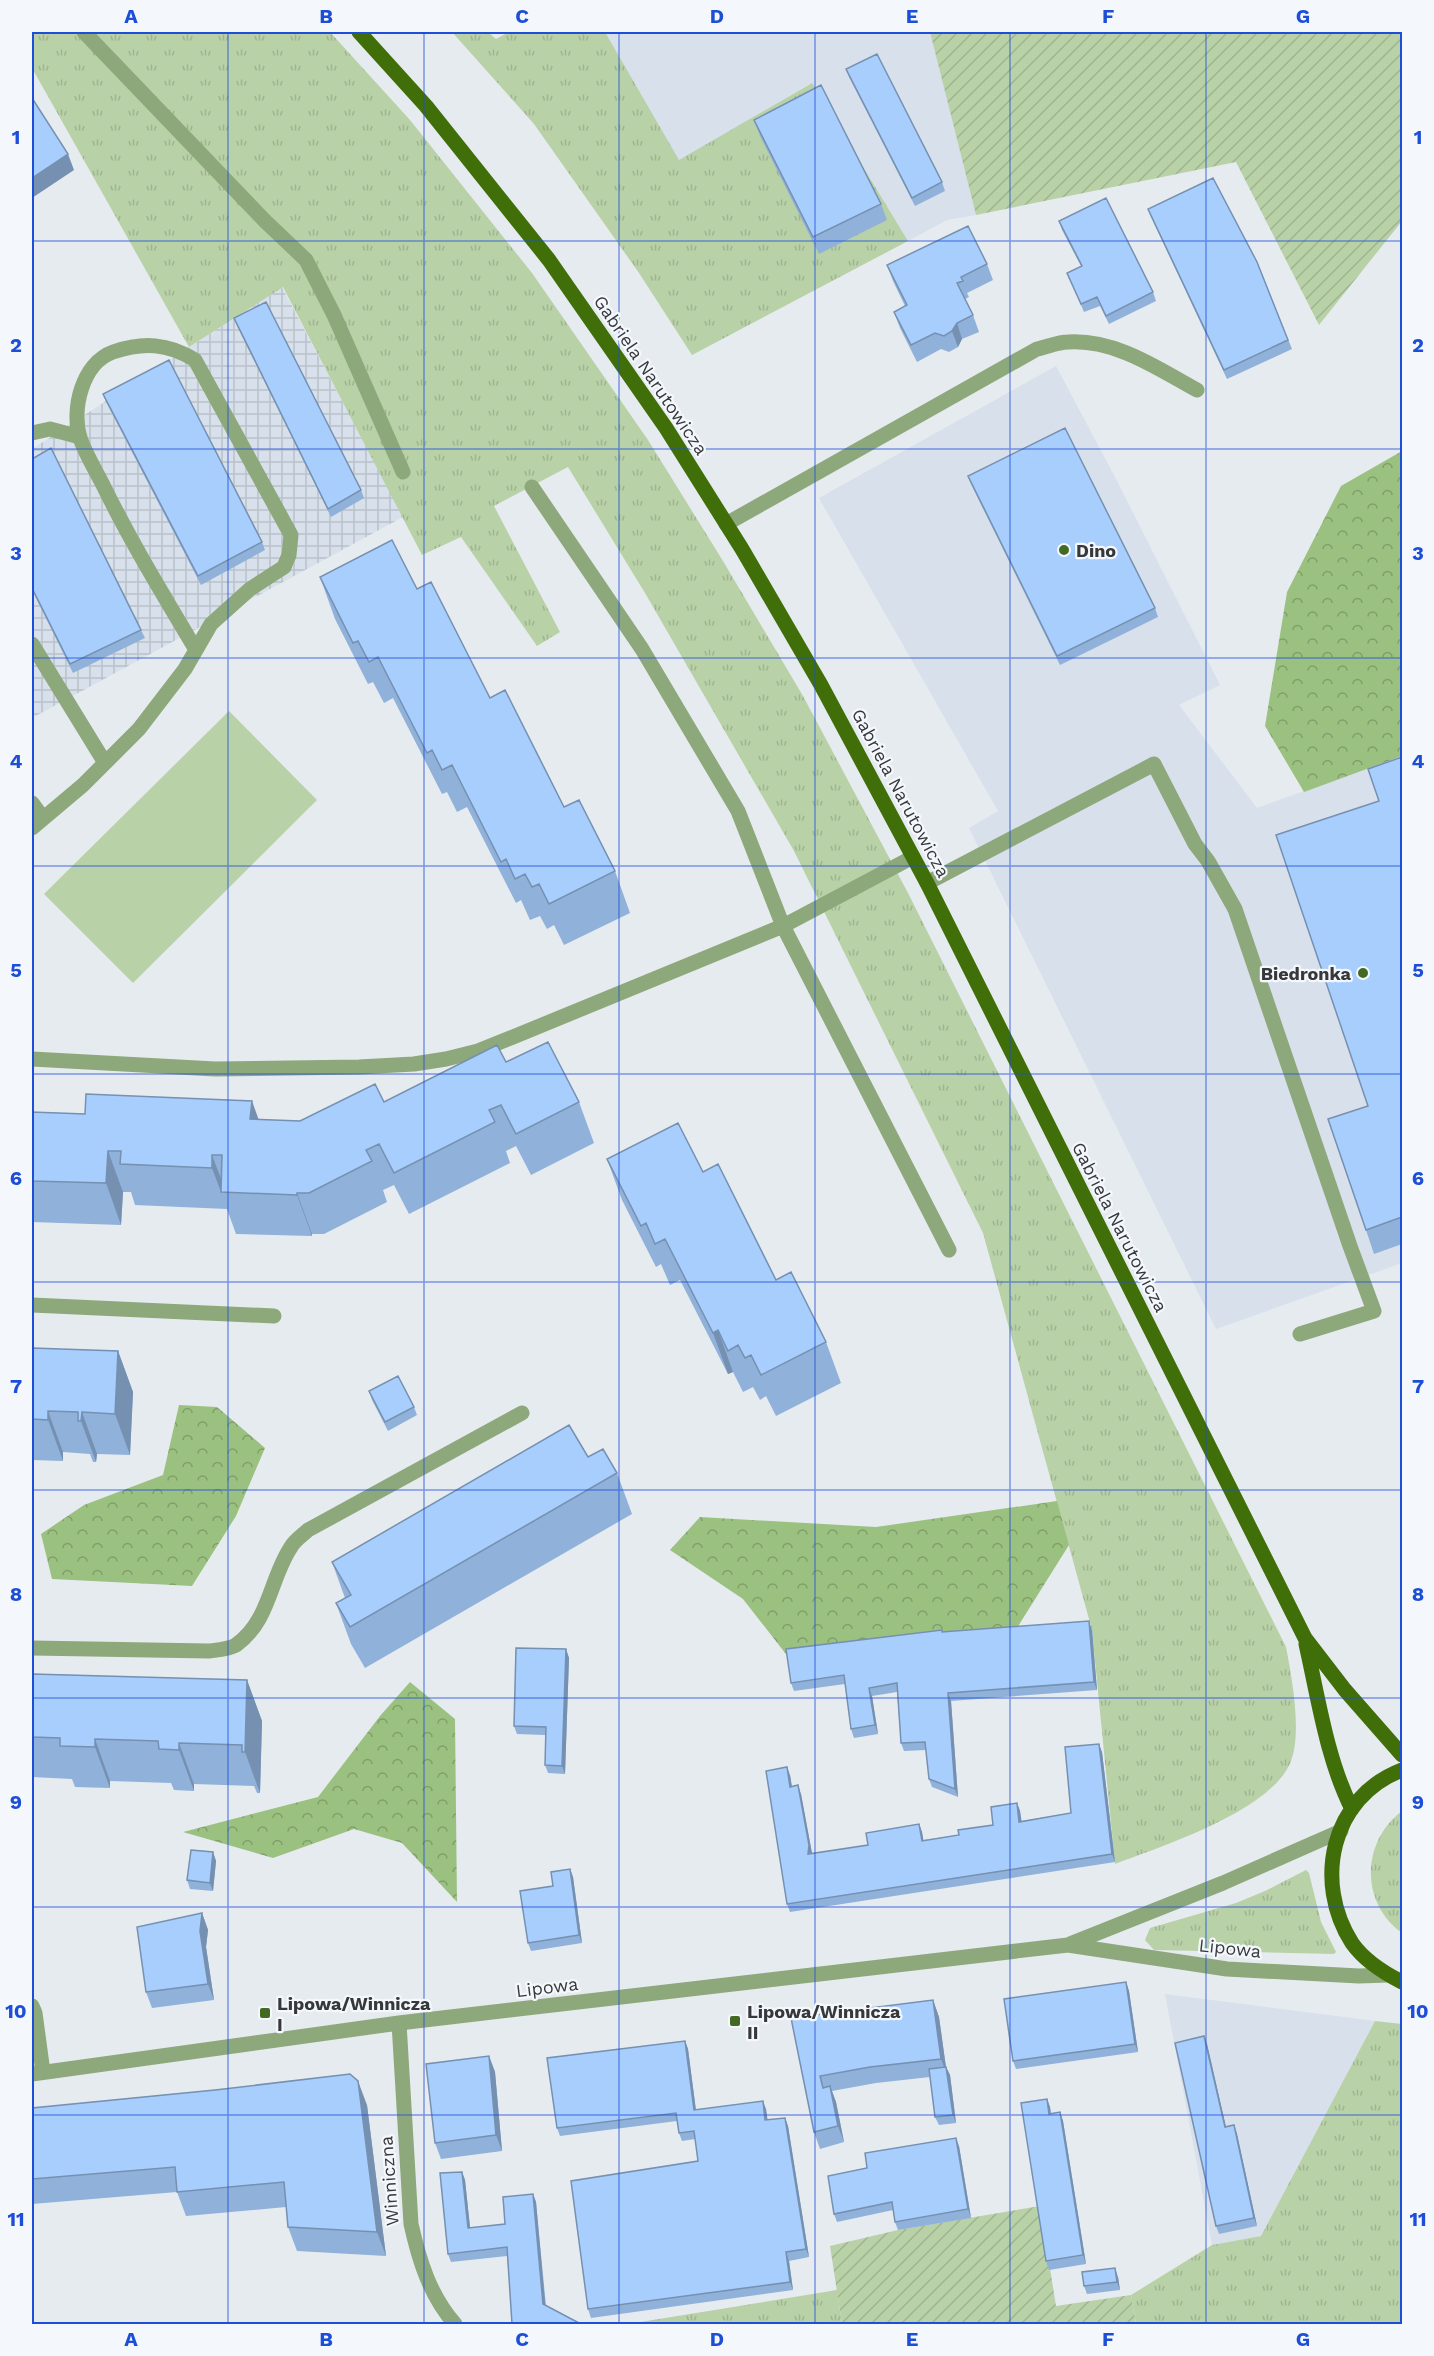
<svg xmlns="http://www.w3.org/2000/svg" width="1434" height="2356" font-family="'Work Sans',sans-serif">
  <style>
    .built { fill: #d7e0eb }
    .industrial { fill: url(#industrial-grid) }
    .grass { fill: url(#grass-tufts) }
    .forest { fill: url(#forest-crowns) }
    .garden { fill: url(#garden-furrows) }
    .pitch { fill: #b8d1a7 }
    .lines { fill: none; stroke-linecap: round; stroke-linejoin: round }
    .minor { stroke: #8da87b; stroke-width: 15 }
    .major { stroke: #406f09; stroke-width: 15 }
    .wall { fill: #90b1da }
    .shaded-wall { fill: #7590b1 }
    .building { fill: #a7cefd; stroke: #7590b1; stroke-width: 1.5 }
    .grid { fill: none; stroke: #1d4ed8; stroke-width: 1.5; stroke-opacity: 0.55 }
    .poi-dot { fill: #446923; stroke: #f4f8fd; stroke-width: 2 }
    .labels { text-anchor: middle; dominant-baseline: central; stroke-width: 4.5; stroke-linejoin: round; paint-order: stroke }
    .street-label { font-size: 18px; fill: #36383a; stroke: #f4f8fd }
    .poi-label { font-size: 18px; font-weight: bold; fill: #36383a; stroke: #f4f8fd; text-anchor: start }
    .neatline { fill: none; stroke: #1d4ed8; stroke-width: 2 }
    .grid-label { font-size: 20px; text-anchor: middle; font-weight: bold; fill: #1d4ed8 }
  </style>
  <defs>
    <pattern id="industrial-grid" width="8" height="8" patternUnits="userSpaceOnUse" patternTransform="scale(1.5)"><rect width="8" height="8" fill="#d7e0eb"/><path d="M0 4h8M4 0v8" fill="none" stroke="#b9c1ca"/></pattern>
    <pattern id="grass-tufts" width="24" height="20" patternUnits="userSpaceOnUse" patternTransform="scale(1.5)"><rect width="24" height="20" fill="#b8d1a7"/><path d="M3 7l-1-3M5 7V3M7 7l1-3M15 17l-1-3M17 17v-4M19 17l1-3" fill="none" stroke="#9fb490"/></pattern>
    <pattern id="forest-crowns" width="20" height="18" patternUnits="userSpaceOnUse" patternTransform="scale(1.5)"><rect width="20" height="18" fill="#9bc180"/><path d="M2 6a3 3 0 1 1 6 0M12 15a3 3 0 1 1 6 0" fill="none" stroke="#7f9e6a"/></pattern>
    <pattern id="garden-furrows" width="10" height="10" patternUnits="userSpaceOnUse" patternTransform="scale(1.5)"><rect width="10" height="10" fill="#b8d1a7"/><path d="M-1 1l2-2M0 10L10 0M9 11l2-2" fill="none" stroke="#9fb490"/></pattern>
  </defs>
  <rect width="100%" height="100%" fill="#e6ebf0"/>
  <!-- built -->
  <path class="built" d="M605,32h325l46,183 -29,5 -39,21 -97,-158 -132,78z
    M1056,366l59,111 105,208 -41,20 78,103 145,-52v507l-186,66 -247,-501 29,-17 -179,-313z
    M1165,1994l210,27 -114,215 -49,9z"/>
  <!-- industrial -->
  <path class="industrial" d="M282,287l121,230 -371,201v-269z"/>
  <!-- grass -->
  <path class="grass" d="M32,32h298l80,88 122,153 116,167 75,121 80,135 105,197 378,754c6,31 16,85 5,114 -19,50 -129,85 -176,103l-23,-234 -109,-397 -189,-382 -149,-258 -77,-126 -74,39 66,126 -23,14 -76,-109 -39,18 -139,-268 -94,60 -157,-279z
    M452,32h36l8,7 13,-7h96l74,128 133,-77 96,158 -216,114 -53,-82 -105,-149z
    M1402,1811v122c-42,-30 -41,-91 0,-122z
    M1306,1870l3,3 12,49 15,30 -2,2 -180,-4 -9,-10 5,-12 86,-25 29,-12z
    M1375,2021l27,3v300h-266l-5,-29 81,-50 49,-9z
    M837,2290l5,34h-214z"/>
  <!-- forest -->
  <path class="forest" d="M1402,451v305l-98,36 -39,-66 22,-134 54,-106z
    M179,1405l38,2 48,41 -29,68 -44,70 -140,-7 -11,-45 43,-29 79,-30z
    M1057,1501l12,44 -57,91 -223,22 -46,-59 -73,-49 30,-33 176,10z
    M410,1682l45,37 2,183 -55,-59 -48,-14 -81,29 -90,-26 135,-35 62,-81z"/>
  <!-- garden -->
  <path class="garden" d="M930,32h472v189l-83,104 -83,-163 -260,53z
    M1040,2206l16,100 75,-11 5,29h-294l-12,-78 68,-16z"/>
  <!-- pitch -->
  <path class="pitch" d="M229,711l88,89 -184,183 -89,-89z"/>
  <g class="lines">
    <!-- minor -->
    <path class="minor" d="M84,32l181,189 41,39 28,55 69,157
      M32,433l18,-4 30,8
      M532,487l110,162 96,162 45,115 166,324
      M726,524l311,-175c10,-2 21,-7 31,-7 47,-3 89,26 129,48
      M32,644l73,119
      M32,803l11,15
      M32,828l51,-43 56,-56 46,-60 26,-45 39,-35 34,-22 5,-12 2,-20 -96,-175c-27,-17 -52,-18 -82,-8 -31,11 -42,58 -33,86 6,17 16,33 24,49 28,57 60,109 92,163
      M927,883l227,-119 41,80 13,17 27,48 115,337 24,65 -74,23
      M32,1059l183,10 144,-2 55,-3 32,-5 32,-8 35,-14 270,-111 130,-69
      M32,1305l242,11
      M32,1648l177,3c8,-1 21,-2 27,-6 34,-24 34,-67 55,-98 4,-7 12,-12 17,-17l214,-117
      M1070,1944l153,-61 118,-52
      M32,2006l3,7 8,59
      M399,2023l12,201c8,36 19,72 44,100
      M32,2074l367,-51 669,-78 159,24 132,7 29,-1"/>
    <!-- major -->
    <path class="major" d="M359,32l67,74 123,154 117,168 76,121 79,136 106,198 378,755 40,52 57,65
      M1306,1644c12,53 21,116 46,165
      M1402,1770c-71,27 -89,112 -50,173 12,17 32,30 50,39"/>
  </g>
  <!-- wall -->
  <path class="wall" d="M846,69l96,113 3,9 -30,15 -66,-129z
    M754,120l127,84 6,16 -68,34 -59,-118z
    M1148,209l109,53 35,87 -65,30 -76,-162z
    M1059,221l94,71 3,9 -47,23 -9,-18 -16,6 -17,-39 14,-7 -19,-36z
    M987,264l6,16 -26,13 2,4 -4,2 8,16 6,17 -17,7 -4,8 -9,5 -8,-3 -24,13 -17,-34 -6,-16 11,-6 -12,-25 -6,-16z
    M234,318l127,172 3,8 -33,19 -94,-191z
    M103,394l159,148 3,8 -64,35 -95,-183z
    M32,459l109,171 4,8 -72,35 -41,-83z
    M968,476l187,132 3,9 -98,48 -89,-181z
    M320,577l97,12 147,218 51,64 15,42 -66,32 -10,-20 -7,4 -7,-13 -10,4 -9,-20 -5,3 -49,-96 -10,5 -10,-20 -5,2 -49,-96 -9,5 -11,-21 -5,2 -33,-65z
    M1402,757v487l-28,10 -8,-24 2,-124 11,-305z
    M506,1062l73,40 15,41 -63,32 -15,-29 -10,5 4,12 -101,51 -15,-29 -11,5 4,12 -63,32h-12v2l-76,-2 -9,-25 -92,-4 -4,-13h-8l-2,33 -89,-3v-110l268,9 84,-19z
    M607,1159l96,13 73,108 50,62 15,41 -65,33 -10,-20 -6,4 -7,-13 -10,5 -10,-20 -5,2 -48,-94 -10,5 -9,-21 -5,3 -34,-67z
    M32,1348l86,3 15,41 -3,63 -33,-1 -1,8h-3l-3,-8 -27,-2v9l-31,-1z
    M369,1391l45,16 3,8 -29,16 -16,-31z
    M588,1457l29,16 15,41 -267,154 -14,-24 -15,-41 9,-5 -13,-36z
    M1092,1630l5,60 -146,11 7,96 -26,-10 -3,-8 -3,-29 -22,1 -3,-8 -4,-51 -25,4 6,38 -24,4 -3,-9 -6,-45 -51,7 -3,-8 152,-51z
    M566,1649l3,9 -4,116 -17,-1 -3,-8v-30l-28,-1 -3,-8z
    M32,1674l215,6 15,41 -2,72h-3l-3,-7 -60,-2v7l-20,-1 -3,-7 -61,-2v7l-35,-1 -3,-8 -40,-2z
    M1102,1752l13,110 -325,50 -3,-8 3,-129 2,11 9,8 11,60 56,-9 51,-21 3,8 1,8 36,-5 34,-10 24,-22 3,8 1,10 50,-8z
    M213,1852l3,9 -3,30 -23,-2 -3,-9z
    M570,1869l3,8 9,66 -51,8 -3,-8 25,-57z
    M202,1913l6,17 -2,17 8,53 -62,8 -6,-16z
    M1126,1982l3,9 9,61 -122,17 -3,-8z
    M933,2000l6,17 7,50 4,8 6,48 -17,2 -4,-8 -5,-40 -54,6 -44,8 4,11 8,40 -24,7 -6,-17 -23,-114z
    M685,2041l3,8 8,61 70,-1 1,11 18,-2 3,8 21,131 -20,4 4,29 -202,28 -3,-9 110,-148 -3,-22 -13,2 -3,-8 -2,-12 -117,15 -3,-8z
    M1207,2044l19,83 8,-2 3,9 20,92 -38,8 -3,-8z
    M489,2056l6,16 7,79 -61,8 -6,-16z
    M1047,2099l3,8 1,7 9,-2 3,9 23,143 -37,6 -3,-9z
    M367,2105l19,151 -89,-5 -9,-24 -2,-20 -100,9 -9,-24 -145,12v-96z
    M959,2146l12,72 -73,12 -3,-8 -2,-12 -56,12 -3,-8 33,-46z
    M462,2172l3,8 5,48 35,-4 28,-30 3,8 10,104 36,19h-69l-6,-69 -56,6 -3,-8z
    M1118,2277l2,13 -33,4 -3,-8z"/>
  <!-- shaded-wall -->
  <path class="shaded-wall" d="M68,154l6,16 -42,28v-20z
    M957,323l5,16 -4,8 -6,-16z
    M252,1101l15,42 -17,-24z
    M108,1151l15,41 -2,33 -15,-42z
    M212,1155l14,37h-5l-9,-24z
    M297,1193l15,41v2l-15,-41z
    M718,1330l15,42 -5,2 -15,-41z
    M118,1351l15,41 -3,63 -15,-41z
    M48,1411l15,41v9l-15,-41z
    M82,1412l15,42 -1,8 -15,-41z
    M1089,1621l3,9 5,60 -3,-8z
    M566,1649l3,9 -4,116 -3,-8z
    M247,1680l15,41 -2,72 -15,-41z
    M869,1688l3,8 6,38 -3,-9z
    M948,1693l3,8 7,96 -3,-8z
    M95,1739l15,42v7l-15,-41z
    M179,1743l15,41v7l-15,-41z
    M1099,1744l3,8 13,110 -3,-8z
    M787,1767l3,8 3,20 -3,-8z
    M798,1785l3,9 11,59v10l-4,-9z
    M1017,1803l3,8 3,19 -4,-8z
    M919,1824l3,8 3,17 -3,-8z
    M213,1852l3,9 -3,30 -3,-8z
    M570,1869l3,8 9,66 -3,-8z
    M202,1913l6,17 -2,17 8,53 -6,-16 -8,-53z
    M1126,1982l3,9 9,61 -3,-8z
    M933,2000l6,17 8,58 -6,-16z
    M1204,2036l3,8 21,92 -3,-9z
    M685,2041l3,8 9,70 -3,-9z
    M489,2056l6,16 7,79 -6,-16z
    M946,2067l4,8 6,48 -3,-8z
    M358,2081l9,24 19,151 -9,-24z
    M830,2086l6,16 8,40 -6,-16z
    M1047,2099l3,8 2,16 -3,-9z
    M763,2101l3,8 3,20 -4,-9z
    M1060,2112l3,9 23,143 -3,-9z
    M785,2118l3,8 21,131 -3,-8z
    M1234,2125l3,9 20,92 -3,-8z
    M956,2138l3,8 12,72 -3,-9z
    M462,2172l3,8 6,56 -3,-8z
    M533,2194l3,8 10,111 -3,-9z
    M786,2252l3,9 4,29 -3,-8z
    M1115,2268l3,9 2,13 -3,-8z"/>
  <!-- building -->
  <path class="building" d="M877,54l65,128 -30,16 -66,-129z
    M821,85l60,119 -68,33 -59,-117z
    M32,98l36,56 -36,24z
    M1213,178l44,84 31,78 -64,30 -76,-161z
    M1106,198l47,94 -47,24 -9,-19 -16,7 -14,-31 15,-7 -23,-45z
    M968,226l19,38 -26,13 2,4 -6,2 16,32 -16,8 -5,8 -8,5 -9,-3 -24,12 -17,-33 13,-7 -20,-40z
    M266,302l95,188 -33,19 -94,-191z
    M169,360l93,182 -64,34 -95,-182z
    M1065,428l90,180 -98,48 -89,-180z
    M51,448l90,182 -71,34 -38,-76v-129z
    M392,540l25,49 14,-7 59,116 15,-8 59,117 15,-7 36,71 -66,33 -10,-20 -7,3 -7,-13 -10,5 -9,-20 -5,3 -49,-97 -10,5 -10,-20 -5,3 -49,-96 -9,5 -11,-21 -5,2 -33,-66z
    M1402,757v460l-36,13 -38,-111 40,-13 -92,-271 103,-34 -11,-32z
    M548,1042l31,60 -63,32 -15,-29 -12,5 6,12 -101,51 -15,-29 -13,6 6,11 -63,32h-12v2l-76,-3 1,-37h-10v13l-92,-4 1,-13h-13l-2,32 -74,-2v-69l53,2 1,-20 166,7 -2,18 50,2 75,-37 9,18 113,-57 9,17z
    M678,1123l25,49 15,-8 58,116 15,-8 35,70 -65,33 -10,-20 -6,3 -7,-13 -10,6 -10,-21 -5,3 -48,-94 -10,5 -9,-21 -5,3 -34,-67z
    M32,1348l86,3 -3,63 -33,-2 -1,9h-3v-9l-30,-1v9l-16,-1z
    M398,1376l16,31 -29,15 -16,-31z
    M569,1425l19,32 15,-8 14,24 -267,154 -14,-24 15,-8 -19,-33z
    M1089,1621l5,61 -146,11 7,96 -26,-10 -4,-37 -24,1 -4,-60 -28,5 6,37 -24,4 -7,-54 -53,8 -5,-34 156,-19v2z
    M516,1648l50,1 -4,117 -17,-1 1,-38 -32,-1z
    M32,1674l215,6 -2,72h-3v-7l-63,-2v7l-20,-1 -1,-8 -63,-2v8l-35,-1v-8l-28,-1z
    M1099,1744l13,110 -325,50 -21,-133 21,-4 3,20 8,-2 11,60 -1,9 60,-9 -2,-12 53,-9 3,17 37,-6 -1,-5 35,-5 -2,-18 26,-4 2,19 52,-9 -6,-66z
    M191,1850l22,2 -3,31 -23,-3z
    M570,1869l9,66 -51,8 -8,-52 33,-5 -2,-14z
    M202,1913l-2,18 8,53 -62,8 -9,-65z
    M1126,1982l9,62 -122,17 -9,-62z
    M933,2000l8,59 -71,8 -50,9 3,12 7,-2 8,40 -24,6 -23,-114z
    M1204,2036l21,91 9,-2 20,93 -38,8 -41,-183z
    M685,2041l9,69 69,-9 2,19 20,-2 21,131 -20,3 4,30 -202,27 -17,-128 127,-20 -4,-30 -15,2 -3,-20 -119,15 -10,-70z
    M489,2056l7,79 -61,8 -9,-79z
    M946,2067l7,48 -18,2 -6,-48z
    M350,2074l8,7 19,151 -89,-5 -4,-45 -107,10 -2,-25 -143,12v-71l183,-18z
    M1047,2099l2,15 11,-2 23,143 -37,6 -25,-158z
    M956,2138l12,71 -73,13 -3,-20 -58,12 -6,-38 39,-8 -2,-15z
    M462,2172l6,56 37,-4 -2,-27 30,-3 10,110 38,20v1h-67l-2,-1 -5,-77 -59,7 -8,-81z
    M1115,2268l2,14 -33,4 -2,-14z"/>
  <!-- grid -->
  <path class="grid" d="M228,32v2292M424,32v2292M619,32v2292M815,32v2292M1010,32v2292M1206,32v2292M32,241h1370M32,449h1370M32,658h1370M32,866h1370M32,1074h1370M32,1282h1370M32,1490h1370M32,1698h1370M32,1907h1370M32,2115h1370"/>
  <!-- markers -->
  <g class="poi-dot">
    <circle cx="1064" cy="550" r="6"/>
    <circle cx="1363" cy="973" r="6"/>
    <rect x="259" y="2007" width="12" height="12" rx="3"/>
    <rect x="729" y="2015" width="12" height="12" rx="3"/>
  </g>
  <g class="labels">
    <!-- street labels -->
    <g class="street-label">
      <text transform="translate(651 375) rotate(56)">Gabriela Narutowicza</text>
      <text transform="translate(901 793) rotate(62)">Gabriela Narutowicza</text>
      <text transform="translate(1120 1227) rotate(63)">Gabriela Narutowicza</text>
      <text transform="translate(1230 1948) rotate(6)">Lipowa</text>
      <text transform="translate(547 1987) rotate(-7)">Lipowa</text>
      <text transform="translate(389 2181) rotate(-94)">Winniczna</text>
    </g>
    <!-- poi labels -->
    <g class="poi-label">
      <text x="1076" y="550">Dino</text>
      <text x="1351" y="973" text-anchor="end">Biedronka</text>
      <text x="277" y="2003">Lipowa/Winnicza<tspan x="277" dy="21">I</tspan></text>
      <text x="747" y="2011">Lipowa/Winnicza<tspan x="747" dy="21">II</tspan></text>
    </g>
  </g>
  <!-- border -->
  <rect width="1434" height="2356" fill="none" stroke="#f4f8fd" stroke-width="66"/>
  <rect x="33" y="33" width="1368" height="2290" class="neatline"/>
  <g class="grid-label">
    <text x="131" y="23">A</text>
    <text x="326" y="23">B</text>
    <text x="522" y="23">C</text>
    <text x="717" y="23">D</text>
    <text x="912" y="23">E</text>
    <text x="1108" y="23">F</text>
    <text x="1303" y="23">G</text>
    <text x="16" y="144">1</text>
    <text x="1418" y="144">1</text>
    <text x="16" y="352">2</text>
    <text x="1418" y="352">2</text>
    <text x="16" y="560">3</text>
    <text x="1418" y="560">3</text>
    <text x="16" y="768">4</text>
    <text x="1418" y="768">4</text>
    <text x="16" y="977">5</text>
    <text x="1418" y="977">5</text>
    <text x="16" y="1185">6</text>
    <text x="1418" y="1185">6</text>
    <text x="16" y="1393">7</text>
    <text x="1418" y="1393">7</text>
    <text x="16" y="1601">8</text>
    <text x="1418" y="1601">8</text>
    <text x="16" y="1809">9</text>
    <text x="1418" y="1809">9</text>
    <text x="16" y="2018">10</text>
    <text x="1418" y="2018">10</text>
    <text x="16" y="2226">11</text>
    <text x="1418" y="2226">11</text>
    <text x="131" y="2346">A</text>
    <text x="326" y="2346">B</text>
    <text x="522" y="2346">C</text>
    <text x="717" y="2346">D</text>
    <text x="912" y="2346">E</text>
    <text x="1108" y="2346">F</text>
    <text x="1303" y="2346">G</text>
  </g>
</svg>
